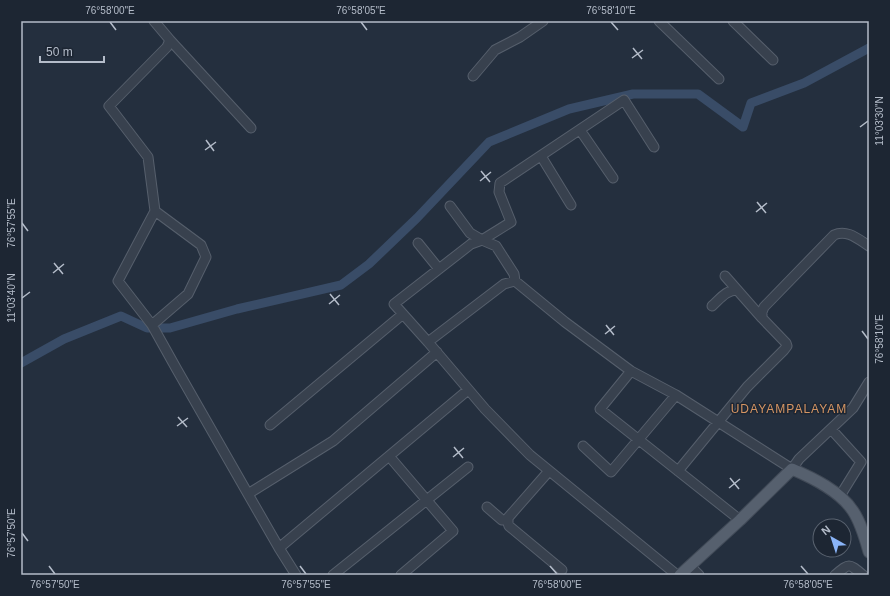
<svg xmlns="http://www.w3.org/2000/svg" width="890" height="596" font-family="Helvetica,sans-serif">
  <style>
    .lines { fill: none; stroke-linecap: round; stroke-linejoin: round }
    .canal { stroke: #394c67; stroke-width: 9 }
    .minor-casing { stroke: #565f6c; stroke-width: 11 }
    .major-casing { stroke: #414a57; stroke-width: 13 }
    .minor { stroke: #38414e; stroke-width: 9 }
    .major { stroke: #56606e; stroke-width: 11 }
    .ticks { fill: none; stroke: #b4bcc9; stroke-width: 1.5 }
    .labels { text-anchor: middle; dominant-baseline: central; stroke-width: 3; stroke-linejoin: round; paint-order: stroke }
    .neighbourhood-label { font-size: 12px; letter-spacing: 1px; fill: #d59563; stroke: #1d2633 }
    .neatline { fill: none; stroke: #b4bcc9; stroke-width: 1.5 }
    .ticks-label { font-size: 10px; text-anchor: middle; fill: #b4bcc9 }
  </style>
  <rect width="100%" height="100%" fill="#242f3e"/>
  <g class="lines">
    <!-- canal -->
    <path class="canal" d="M21,363l43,-24 57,-23 26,12h23l67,-19 104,-24 28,-21 48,-46 72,-76 80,-33 64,-15h65l45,33 8,-24 53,-20 65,-35"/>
    <defs>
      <path id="minor" d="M154,21l16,19 -3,7 -58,59 39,51 7,54 -37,70 34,44 24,43 72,126 31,54 17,27
        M659,21l60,58
        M733,21l40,39
        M170,40l81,88
        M473,76l22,-26 25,-13 23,-16
        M580,130l33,48
        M541,156l30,49
        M450,206l20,27 12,7 14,6 18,28 1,7 50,41 66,49 45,24
        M418,243l21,26
        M725,276l37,42
        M515,281l-11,3 -76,58 57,67 45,46 147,120
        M712,306c8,-7 14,-16 25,-16
        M152,325l36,-31 18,-37 -5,-12 -46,-34
        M428,342l-34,-38 77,-60 11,-4 29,-18 -12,-30 1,-9 124,-83 30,47
        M631,371l-31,38 140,111
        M270,425l133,-111
        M831,429l30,33 -21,34
        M583,446l28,26 65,-77 116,74 7,-10 54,-51 16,-26
        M389,456l64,75 -52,44
        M678,471l69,-84 37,-37 3,-4 -1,-3 -24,-25v-6l2,-5 70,-72c13,-6 24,4 35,11
        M248,494l85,-53 104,-89
        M487,507l15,13h4l43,-49
        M508,519v4l1,3 53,44
        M279,548l189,-158
        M690,566l9,9
        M333,575l135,-108
        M835,575c15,-12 13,-12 28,0"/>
      <path id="major" d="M680,575l60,-55 52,-51c21,9 48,22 61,42 8,12 12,27 16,41"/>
    </defs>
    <!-- minor casing -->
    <use href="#minor" class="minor-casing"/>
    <!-- major casing -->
    <use href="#major" class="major-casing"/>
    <!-- minor -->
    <use href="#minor" class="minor"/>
    <!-- major -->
    <use href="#major" class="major"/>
  </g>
  <!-- ticks -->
  <path class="ticks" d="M110,22l6,8M361,22l6,8M611,22l7,8M633,48l9,11M632,58l11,-8M860,127l8,-6M206,140l8,11M205,150l11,-8M481,171l9,11M480,181l11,-9M757,202l9,11M756,212l11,-9M22,223l6,8M54,263l9,11M53,273l11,-9M330,294l9,11M22,298l8,-6M329,304l11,-9M606,325l8,10M862,331l6,8M605,334l10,-8M178,417l9,10M177,426l11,-8M454,447l9,11M453,457l11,-9M730,478l9,11M729,488l11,-9M22,533l6,8M49,566l6,8M300,566l6,8M550,566l7,8M801,566l7,8"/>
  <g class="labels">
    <!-- neighbourhood labels -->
    <g class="neighbourhood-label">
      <text x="789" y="409">UDAYAMPALAYAM</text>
    </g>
  </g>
  <!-- border -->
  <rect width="890" height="596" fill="none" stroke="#1d2633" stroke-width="44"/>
  <!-- north arrow -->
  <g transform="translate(832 538) rotate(321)"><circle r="19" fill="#1d2633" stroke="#59626f"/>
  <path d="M0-3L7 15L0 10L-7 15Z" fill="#8ab4f8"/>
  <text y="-6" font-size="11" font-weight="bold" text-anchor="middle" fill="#b4bcc9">N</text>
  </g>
  <!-- scale -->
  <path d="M40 56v6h64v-6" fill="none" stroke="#b4bcc9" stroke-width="2"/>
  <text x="46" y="56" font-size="12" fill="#b4bcc9" stroke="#1d2633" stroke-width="3" paint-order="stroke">50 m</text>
  <rect x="22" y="22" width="846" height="552" class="neatline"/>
  <g class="ticks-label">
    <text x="110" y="14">76°58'00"E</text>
    <text x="361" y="14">76°58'05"E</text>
    <text x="611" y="14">76°58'10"E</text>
    <text transform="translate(879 121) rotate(-90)" y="4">11°03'30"N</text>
    <text transform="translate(11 223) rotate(-90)" y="4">76°57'55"E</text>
    <text transform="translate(11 298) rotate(-90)" y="4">11°03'40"N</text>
    <text transform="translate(879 339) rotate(-90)" y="4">76°58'10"E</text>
    <text transform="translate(11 533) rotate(-90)" y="4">76°57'50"E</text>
    <text x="55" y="588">76°57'50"E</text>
    <text x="306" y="588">76°57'55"E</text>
    <text x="557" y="588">76°58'00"E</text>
    <text x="808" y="588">76°58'05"E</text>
  </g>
</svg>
